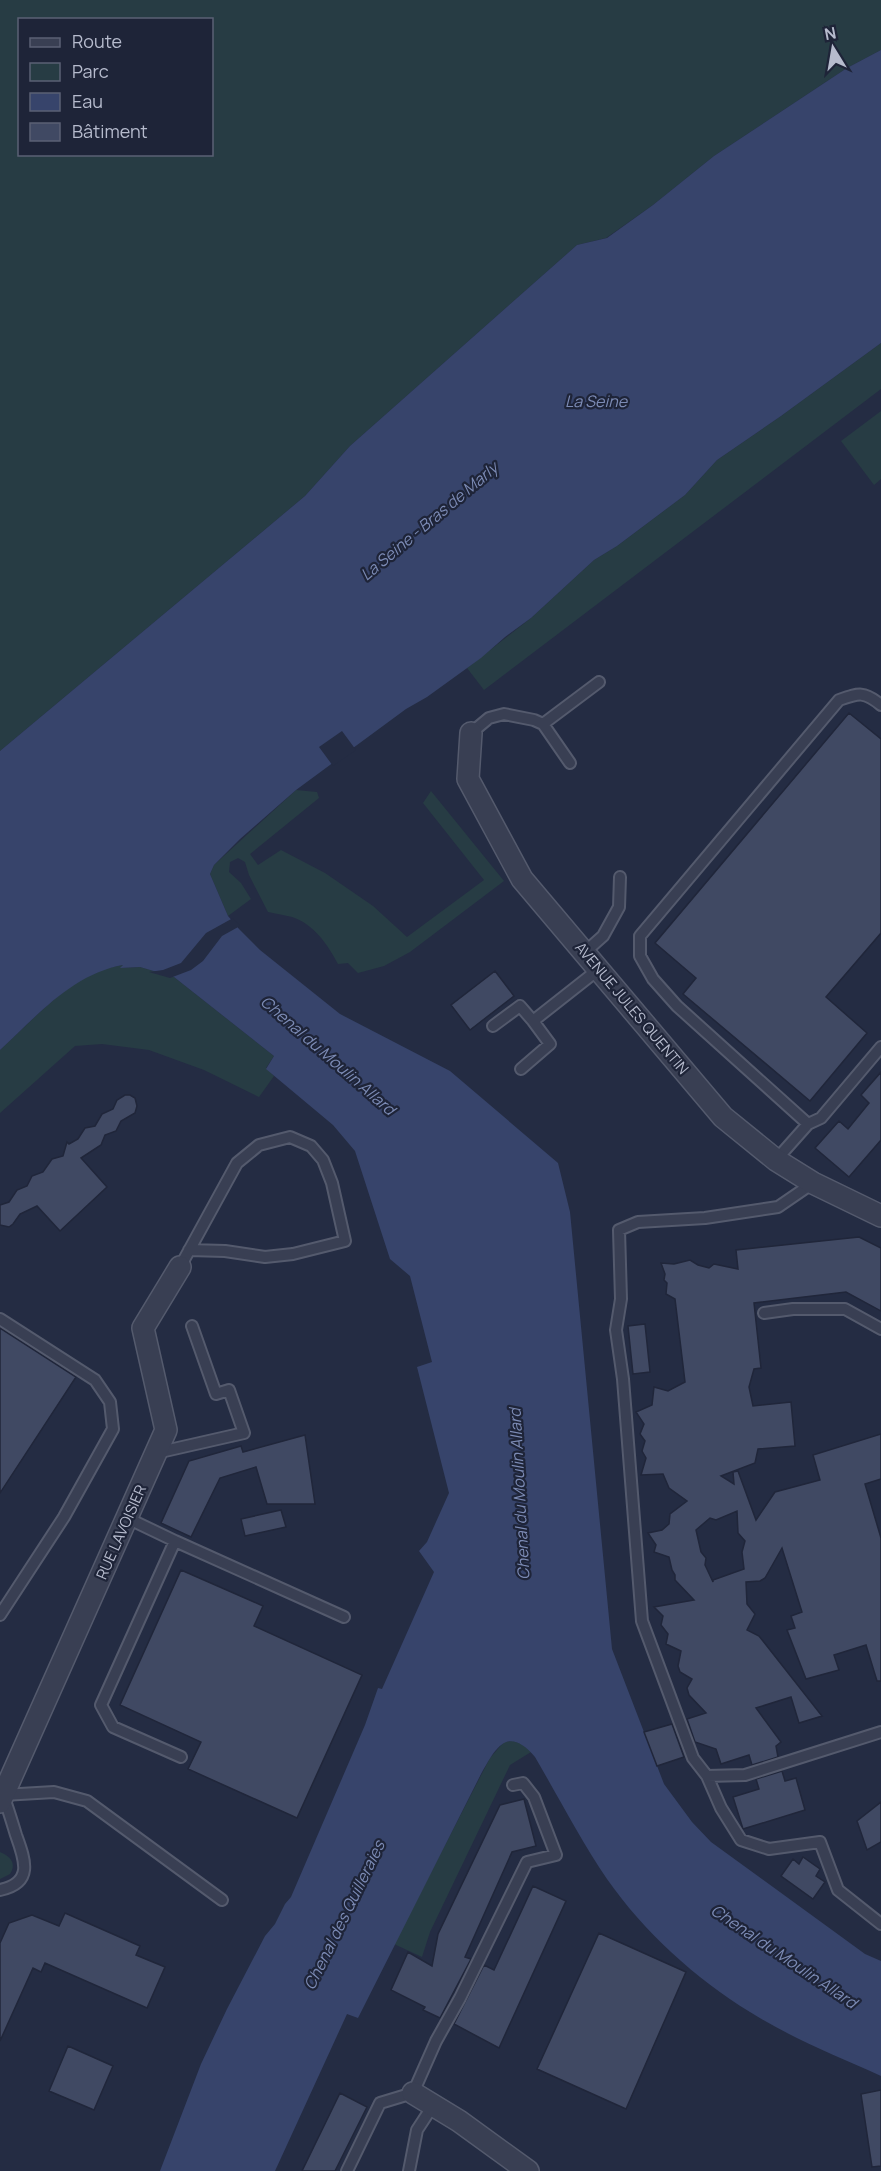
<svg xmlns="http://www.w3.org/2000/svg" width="881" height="2171" font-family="Manrope,sans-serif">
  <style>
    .green { fill: #273c44; fill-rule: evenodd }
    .water { fill: #37446b }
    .pier { fill: #242c43 }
    .building { fill: #404963; stroke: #20263a; stroke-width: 1.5; fill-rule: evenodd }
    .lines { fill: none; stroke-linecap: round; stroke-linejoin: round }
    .service-casing { stroke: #545a6d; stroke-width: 14 }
    .minor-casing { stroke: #545a6d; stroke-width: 24 }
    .service { stroke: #393f53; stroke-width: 10 }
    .minor { stroke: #393f53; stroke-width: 21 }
    .labels { text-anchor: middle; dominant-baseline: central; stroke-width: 4.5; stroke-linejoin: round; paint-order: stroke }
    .street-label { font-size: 15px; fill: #b6bbcd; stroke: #1e2438 }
    .water-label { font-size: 16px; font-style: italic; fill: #7c8bb5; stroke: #1e2438 }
  </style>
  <rect width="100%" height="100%" fill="#242c43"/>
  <!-- green -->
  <path class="green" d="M0,0h881v50l-34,18 -133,88 -61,49 -47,33 -29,7 -227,201 -45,50 -305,255zM20,20h192v134h-192z
    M881,343v46l-397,301 -17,-22 64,-50 63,-58 23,-14 68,-51 32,-35 64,-44z
    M881,411v68l-7,6 -33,-44z
    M296,790l21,2 2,6 -69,56 8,11 23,-15 44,23 48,33 34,31 77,-57 -61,-77 8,-12 73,90 -94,71 -26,14 -26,7 -10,-10 -10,1c-10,-19 -24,-40 -46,-47 -7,-2 -16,-3 -24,-5l-19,-37 -4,-13 -7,-4 -8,4 -1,10 12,11 10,16 -23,17 -18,-42 4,-9z
    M124,965l-3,3 19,-1 34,10 100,79 -8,12 8,8 -15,21 -55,-27 -55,-20 -47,-6 -27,2 -75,67v-63c26,-24 51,-51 80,-70 13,-9 29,-13 44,-15z
    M513,1741l9,3 9,8 -21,13 -80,167 -8,25 -28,-13 96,-186 14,-16z
    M0,1852c10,4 17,11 10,22l-10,5z"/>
  <!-- water -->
  <path class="water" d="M881,50v293l-100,73 -64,44 -32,35 -68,51 -23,14 -63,58 -26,19 -24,21 -54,39 -21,12 -110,81 -56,49 -26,26 -4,9 18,42 11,13 21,21 80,64 110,57 108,92 12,49 42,437 52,135 28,38 19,20 154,112 16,7v115c-44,-20 -90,-38 -131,-64 -54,-33 -106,-80 -143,-133 -26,-38 -48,-81 -72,-122 -28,-33 -40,-8 -55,19l-122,242 -11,-4 -72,157h-115l41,-107 26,-55 38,-73 10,-12 10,-20 6,-7 74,-172 13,-37 4,1 52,-117 -15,-21 8,-9 22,-49 -32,-126 15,-5 -22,-86 -20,-17 -35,-108 -22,-26 -67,-56 8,-13 -100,-79 -34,-10 -20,1 3,-3c-51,9 -87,52 -123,85v-299l305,-255 45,-50 227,-201 30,-7 46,-33 61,-49 133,-88z"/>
  <!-- pier -->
  <path class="pier" d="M342,731l14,19 -23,16 -14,-19z
    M233,918l7,8 -18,10 -19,25 -12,9 -21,8 -21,-6 14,-2 18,-7 25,-30z"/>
  <!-- building -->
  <path class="building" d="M849,713l32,26v194l-55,64 41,36 -57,68 -127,-107 13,-16 -41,-35z
    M495,971l19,25 -44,34 -19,-25z
    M881,1072v68l-32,37 -34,-29 24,-27 9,8 21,-26 -8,-8z
    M125,1095h5l5,3 2,8 -2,7 -14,8 -5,10 -11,4 -4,10 -20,13 26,29 -47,44 -23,-25 -17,8 -7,10 -4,3 -9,-2v-20l9,-3 8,-12 10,-4 5,-10 11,-4 9,-13 11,-3 4,-14 2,2 9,-5 7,-11 10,-2 7,-12 11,-5 4,-9z
    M859,1237l22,11v63l-35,-19 -92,11 7,65 -7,1 -5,18 4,19 38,-4 4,44 -37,3 -3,14 -34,13 13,8 -1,-12 5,-1 18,49 19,-28 45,-12 -7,-25 68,-21v45l-16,5 16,54v143h-4l-11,-36 -32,10 5,15 -33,9 -19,-49 8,-2 -4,-12 11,-4 -20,-64 -17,30 -5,3 -14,1 1,22 8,10 -8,16 12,6 63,80 -23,7 -8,-26 -35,11 25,34 -5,4 2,11 -26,8 -3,-10 -28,9 -5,-15 -21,-7 -8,-23 19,-6 -17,-18 -2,-7 5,-9 -12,-7 -2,-6 3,-15 -15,-7 2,-10 -7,-9 2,-9 -9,-9 40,-7 -19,-20v-5l-3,-5 -3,-13 -15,-5 2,-7 -8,-12 14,-3 7,-6 1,-10 17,-13 -18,-13 -6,-14 -22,1 5,-17 -4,-7 3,-10 -5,-7 4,-10 -8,-12 16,-7 2,-18 14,4 17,-9 -10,-83 -9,-5 1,-11 -3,-3 1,-6 -4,-11 13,1 16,-4 8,5 11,3 5,-4 24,5 -2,-19zM737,1511l1,22 7,8 -3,11 2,17 -31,11v2l-8,-17 1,-7 -5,-6 -5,-22 14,-12 6,2z
    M645,1324l5,48 -17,2 -5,-48z
    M0,1328l76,49 -76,116z
    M305,1435l10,69h-48l-11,-37 -36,11 -29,59 -30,-14 28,-62 52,-15 2,6z
    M281,1510l5,17 -41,9 -4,-17z
    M181,1570l82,36 -9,20 108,49 -65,143 -109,-49 13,-27 -81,-37z
    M672,1724l12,33 -27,9 -13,-34z
    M782,1771l3,10 11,-3 9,32 -62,19 -10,-32 26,-8 -3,-10z
    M524,1799l12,47 -24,6 -47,105 6,2 -31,59 -17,-8 2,-3 -34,-17 17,-38 24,14 6,-32 62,-129z
    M881,1802v40l-14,8 -10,-29z
    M803,1857l17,12 -4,7 9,6 -12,17 -32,-23 12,-17 6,5z
    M533,1886l33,15 -67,147 -45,-24 30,-59 10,5z
    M65,1913l75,33 -4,9 29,12 -18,41 -102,-45 -4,9 -8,-4 -33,73v-98l9,-20 23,-8 27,11z
    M599,1933l87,39 -60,137 -89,-40z
    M68,2046l45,20 -19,44 -45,-19z
    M881,2090v76l-9,1 -11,-73z
    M340,2093l27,14 -32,64h-33z"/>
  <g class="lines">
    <defs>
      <path id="service" d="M543,724l56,-42
        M471,733l18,-15 15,-4 30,6 9,4 27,39
        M585,952l18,-16 16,-29 1,-30
        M493,1026l27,-20 13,15 66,-52
        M521,1069l29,-25 -17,-23
        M808,1124l-131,-118 -24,-27 -13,-23v-20l199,-236c20,-7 25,-9 42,5
        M776,1160l32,-36 13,-6 60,-71
        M813,1183l-35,24 -73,11 -67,4 -19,8 2,69 -5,31 7,49 19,242 51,137 14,18 38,-1 136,-43
        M180,1267l57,-104 22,-18 31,-8 21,9 12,14 9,23 13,58 -52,13 -28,3 -40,-6 -36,-1
        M764,1313l29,-4h52l36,20
        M0,1319l95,61 15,22 3,27 -49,88 -64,98
        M156,1453l88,-20 -15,-43 -13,4 -24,-68
        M127,1518l48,23 169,76
        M175,1541l-74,164 12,22 68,30
        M707,1776l14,32 20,32 28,9 51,-7 18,48 43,34
        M0,1890c34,-7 25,-30 16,-55 -4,-13 -8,-27 -13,-40l51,-3 33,9 135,99
        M347,2171l33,-68 33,-10 23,-52 24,-43 67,-136 29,-7 -22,-58 -11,-14 -10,2
        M409,2171l8,-41 17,-26"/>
      <path id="minor" d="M471,733l-3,46 54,100 201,238 53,43 37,23 68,33
        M0,1802l166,-372 -23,-102 37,-61
        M413,2093l46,28 69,50"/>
    </defs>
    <!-- service casing -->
    <use href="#service" class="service-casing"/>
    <!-- minor casing -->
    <use href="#minor" class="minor-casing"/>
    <!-- service -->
    <use href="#service" class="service"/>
    <!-- minor -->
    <use href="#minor" class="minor"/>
  </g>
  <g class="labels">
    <!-- street labels -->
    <g class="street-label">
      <text transform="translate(632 1008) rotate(50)">AVENUE JULES QUENTIN</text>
      <text transform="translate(121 1532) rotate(-66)">RUE LAVOISIER</text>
    </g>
    <!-- water labels -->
    <g class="water-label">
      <text x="596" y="401">La Seine</text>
      <text transform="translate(429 521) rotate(-40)">La Seine - Bras de Marly</text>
      <text transform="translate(328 1055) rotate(41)">Chenal du Moulin Allard</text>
      <text transform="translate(519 1494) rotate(-93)">Chenal du Moulin Allard</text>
      <text transform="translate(344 1915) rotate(-64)">Chenal des Quilleraies</text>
      <text transform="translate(784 1956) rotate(34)">Chenal du Moulin Allard</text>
    </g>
  </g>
  <!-- legend -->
  <rect x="18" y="18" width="195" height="138" fill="#1e2438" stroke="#5b6074" stroke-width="1.5"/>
  <rect x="30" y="38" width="30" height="9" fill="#393f53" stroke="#5b6074" stroke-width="1.5"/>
  <text x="72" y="48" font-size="18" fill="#b6bbcd">Route</text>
  <rect x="30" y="63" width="30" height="18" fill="#273c44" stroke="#5b6074" stroke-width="1.5"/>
  <text x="72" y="78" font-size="18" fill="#b6bbcd">Parc</text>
  <rect x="30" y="93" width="30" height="18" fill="#37446b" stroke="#5b6074" stroke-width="1.5"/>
  <text x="72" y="108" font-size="18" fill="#b6bbcd">Eau</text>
  <rect x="30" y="123" width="30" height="18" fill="#404963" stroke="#5b6074" stroke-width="1.5"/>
  <text x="72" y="138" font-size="18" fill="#b6bbcd">Bâtiment</text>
  <!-- north arrow -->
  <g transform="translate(833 48) rotate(349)" stroke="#1e2438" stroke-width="4.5" paint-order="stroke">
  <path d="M0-4.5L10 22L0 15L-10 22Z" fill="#b6bbcd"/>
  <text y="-9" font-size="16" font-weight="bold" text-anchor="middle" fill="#b6bbcd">N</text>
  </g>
</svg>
